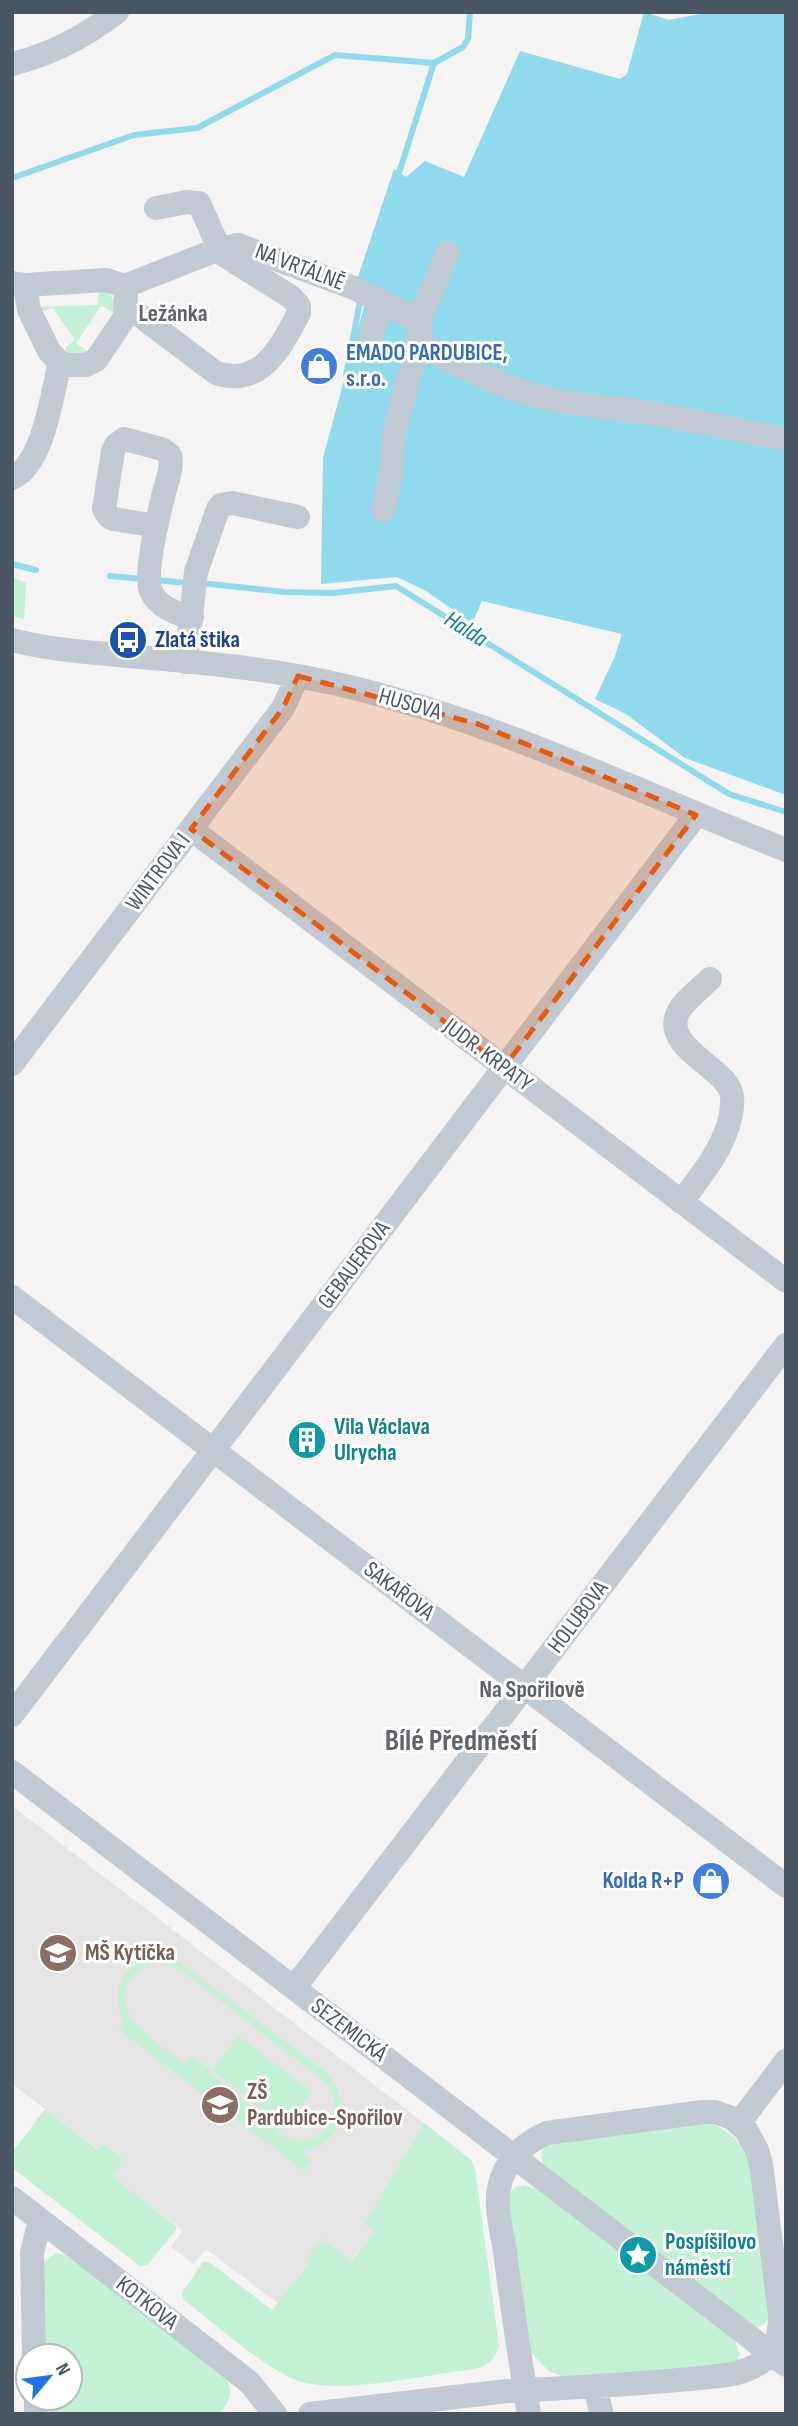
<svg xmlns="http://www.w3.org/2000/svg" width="798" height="2426" font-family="'Sofia Sans Condensed',sans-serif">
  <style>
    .education { fill: #e6e4e5 }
    .green { fill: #c3f1d5; fill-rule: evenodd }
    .water { fill: #90daee }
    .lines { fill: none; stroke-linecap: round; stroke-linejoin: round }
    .stream { stroke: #90daee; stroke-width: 6 }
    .minor { stroke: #c1cad2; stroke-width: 24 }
    .marked { fill: #e8590c; fill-opacity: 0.2; stroke: #e8590c; stroke-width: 5; stroke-dasharray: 14 9; stroke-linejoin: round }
    .labels { text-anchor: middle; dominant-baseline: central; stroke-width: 6; stroke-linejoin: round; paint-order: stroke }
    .street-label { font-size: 23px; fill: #4a5661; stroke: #fff }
    .shop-label { font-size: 23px; font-weight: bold; fill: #366cbe; stroke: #fff; text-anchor: start }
    .transit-label { font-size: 23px; font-weight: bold; fill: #164399; stroke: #fff; text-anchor: start }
    .culture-label { font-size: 23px; font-weight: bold; fill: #0d838f; stroke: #fff; text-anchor: start }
    .education-label { font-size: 23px; font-weight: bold; fill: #785e54; stroke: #fff; text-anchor: start }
    .neighbourhood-label { font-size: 24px; font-weight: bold; fill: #5f6368; stroke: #fff }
    .water-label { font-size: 24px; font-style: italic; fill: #0c7c9b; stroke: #fff }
    .district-label { font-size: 30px; font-weight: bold; fill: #5f6368; stroke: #fff }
  </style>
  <rect width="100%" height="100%" fill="#f5f3f3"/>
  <!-- education -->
  <path class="education" d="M12,1806l412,317 -60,101 10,8 -23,29 -45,-1 3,2 -31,41 -65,-49 -8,-4 -11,14 -23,-17 11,-15 -6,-7 -65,-49 13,-17 -19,-16 -6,7 -87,-66z"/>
  <!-- green -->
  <path class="green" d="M104,289l14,15 -3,9 -14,-7 -25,37 13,10 -2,3 -20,-4 -1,-5 9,-7 -22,-32 -9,3 -8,-4 62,-2v-14z
    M12,577l14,6 -2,36 -12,-3z
    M153,1956c14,0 23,3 34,11l136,103c32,28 23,78 -24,80l13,10 -8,11 -185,-141 5,-7c-13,-31 -5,-56 29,-67zM163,1964l19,7 143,111c27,35 -12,78 -48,50l3,-4 -71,-55 2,-3 -19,-14 -6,7c-24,-18 -79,-46 -56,-83 8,-12 19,-17 33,-16z
    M238,2036l74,56 -26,34 -74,-56z
    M45,2109l53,41 6,-7 20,16 -12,17 64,50 1,3 -30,36 -7,1 -128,-98v-15z
    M424,2123l47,37 4,9 24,177c-5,20 -20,23 -39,25 -44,6 -121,23 -161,10 -33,-11 -87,-60 -116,-82l-1,-6 21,-31h6l63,48 37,-47 -3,-4 16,-20 30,22 22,-29 -10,-8z
    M709,2123c19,8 30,17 42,35l18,161 -9,8h-6l-211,-163c-2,-8 -2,-14 3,-21z
    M523,2185l14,4 198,152 5,14 -5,8 -169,15 -17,-7 -18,-18 -24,-159 9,-7z
    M56,2253l18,4 148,115c11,16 11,27 -3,42h-170l-3,-16h24v-42h-26v-94z"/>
  <!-- water -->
  <path class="water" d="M644,12l25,8 42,-8h75v783l-101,-37 -59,-44 -31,-15 20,-43 7,-22 -140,-33 -10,22 -46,-32 -29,-14 -76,7 2,-126 46,-170 -13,-5 38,-114 12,8 19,-16 39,16 56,-126 100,28 7,-5z"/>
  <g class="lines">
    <!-- stream -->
    <path class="stream" d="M12,178l122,-43 63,-7 138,-73 99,8 29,-16 5,-8 2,-27
      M397,179l37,-116
      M346,375l15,-79
      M12,564l24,6
      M110,576l34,3
      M155,580l34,3
      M200,583l84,9 48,1 64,-7 333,208 57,18"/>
    <!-- minor -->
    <path class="minor" d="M12,64c40,-10 72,-27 105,-52
      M12,283l13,2 81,-5 19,6 94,-37 19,-4 116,43 66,33
      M25,285l4,25 20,41 9,10 9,4h19l10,-5 29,-43 1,-22
      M127,312l12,3 77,58c46,15 65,-27 83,-60v-7l-8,-9 -70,-44 -22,-50 -12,-1 -31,6
      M418,341c37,26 97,52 142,60 33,6 67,8 100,14 42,7 84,16 126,24
      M369,345l12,-44
      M12,478c32,-14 40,-85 48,-116
      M383,510l8,-37 3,-40 24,-90 4,-30 26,-60
      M156,526l-42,-7 -5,-2 -5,-8 9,-58 3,-6 8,-6 38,10 8,6c3,12 -3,26 -6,38 -5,20 -20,80 -13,98 6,15 26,24 41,26
      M12,640c38,10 77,12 116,16 65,6 131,11 195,25 161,34 310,109 463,169
      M186,662l10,-90 22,-63 3,-4 11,-2 66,14
      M191,829l595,452
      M12,1064l271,-356 15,-32
      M681,1202c22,-28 54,-68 51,-106 -3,-27 -68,-47 -55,-81 3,-11 24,-27 33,-36
      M12,1297l774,589
      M12,1715l684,-900
      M12,1772l774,593
      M294,1988l492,-643
      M739,2123l47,-62
      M12,2198l237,184 26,32
      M34,2356l-2,-103 8,-33
      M595,2387l6,24
      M36,2398v16
      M310,2414l197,-23c61,-3 121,-6 182,-12 23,-3 53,-2 72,-17 16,-11 19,-29 19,-47l-19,-151 -4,-14 -11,-20 -14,-12 -17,-6h-12l-156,21c-24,10 -43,29 -48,55 -4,20 3,44 6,64 7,54 15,108 24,162"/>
  </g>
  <!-- marked area -->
  <path class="marked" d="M298,676l180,48 218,91 -192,252 -313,-238 92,-121z"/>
  <!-- icons -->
  <defs>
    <symbol id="shop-disc" viewBox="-11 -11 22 22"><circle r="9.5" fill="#3f7fe0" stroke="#fff"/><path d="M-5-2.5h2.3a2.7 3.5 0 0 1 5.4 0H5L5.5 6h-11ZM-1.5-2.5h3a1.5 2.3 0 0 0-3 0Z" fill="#fff"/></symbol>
    <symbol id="bus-disc" viewBox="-11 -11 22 22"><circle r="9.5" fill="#1a4fb4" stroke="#fff"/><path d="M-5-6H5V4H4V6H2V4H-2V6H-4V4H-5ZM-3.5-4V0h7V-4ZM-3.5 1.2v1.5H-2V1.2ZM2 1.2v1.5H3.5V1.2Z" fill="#fff"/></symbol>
    <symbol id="building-disc" viewBox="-11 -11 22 22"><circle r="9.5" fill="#0f9aa8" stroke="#fff"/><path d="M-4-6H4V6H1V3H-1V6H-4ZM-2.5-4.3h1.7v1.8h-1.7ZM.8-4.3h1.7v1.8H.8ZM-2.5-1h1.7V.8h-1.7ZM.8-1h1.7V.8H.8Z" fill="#fff"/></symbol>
    <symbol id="school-disc" viewBox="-11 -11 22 22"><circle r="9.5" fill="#8d6e63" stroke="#fff"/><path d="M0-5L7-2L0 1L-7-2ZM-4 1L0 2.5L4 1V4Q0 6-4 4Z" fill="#fff"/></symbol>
    <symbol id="sight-disc" viewBox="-11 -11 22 22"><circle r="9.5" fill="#0f9aa8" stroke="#fff"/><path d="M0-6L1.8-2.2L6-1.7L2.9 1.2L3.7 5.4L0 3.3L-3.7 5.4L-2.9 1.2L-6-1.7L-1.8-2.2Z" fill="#fff"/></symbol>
  </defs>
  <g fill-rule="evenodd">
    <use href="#shop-disc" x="297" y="344" width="44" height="44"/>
    <use href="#bus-disc" x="106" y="618" width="44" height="44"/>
    <use href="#building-disc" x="285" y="1418" width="44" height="44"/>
    <use href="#shop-disc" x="689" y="1859" width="44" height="44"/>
    <use href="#school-disc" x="36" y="1931" width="44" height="44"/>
    <use href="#school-disc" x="198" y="2083" width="44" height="44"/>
    <use href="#sight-disc" x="616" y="2233" width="44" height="44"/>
  </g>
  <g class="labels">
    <!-- street labels -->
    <g class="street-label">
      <text transform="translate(300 267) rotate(21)">NA VRTÁLNĚ</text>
      <text transform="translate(410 704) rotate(16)">HUSOVA</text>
      <text transform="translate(158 872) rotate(-53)">WINTROVA I</text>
      <text transform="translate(488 1055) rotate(37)">JUDR. KRPATY</text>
      <text transform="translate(354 1265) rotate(-53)">GEBAUEROVA</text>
      <text transform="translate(399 1591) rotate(37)">SAKAŘOVA</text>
      <text transform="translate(578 1617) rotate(-53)">HOLUBOVA</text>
      <text transform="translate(349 2030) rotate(37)">SEZEMICKÁ</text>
      <text transform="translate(147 2303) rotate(38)">KOTKOVA</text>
    </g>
    <!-- shop labels -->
    <g class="shop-label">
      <text x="346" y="353">EMADO PARDUBICE,<tspan x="346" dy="26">s.r.o.</tspan></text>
      <text x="684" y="1881" text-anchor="end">Kolda R+P</text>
    </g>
    <!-- transit labels -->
    <g class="transit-label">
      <text x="155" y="640">Zlatá štika</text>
    </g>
    <!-- culture labels -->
    <g class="culture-label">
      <text x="334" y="1427">Vila Václava<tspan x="334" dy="26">Ulrycha</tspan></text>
      <text x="665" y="2242">Pospíšilovo<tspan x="665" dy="26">náměstí</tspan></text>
    </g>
    <!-- education labels -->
    <g class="education-label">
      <text x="85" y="1953">MŠ Kytička</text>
      <text x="247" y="2092">ZŠ<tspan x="247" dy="26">Pardubice-Spořilov</tspan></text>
    </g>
    <!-- neighbourhood labels -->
    <g class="neighbourhood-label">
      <text x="173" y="313">Ležánka</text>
      <text x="532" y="1689">Na Spořilově</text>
    </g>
    <!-- water labels -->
    <g class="water-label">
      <text transform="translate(466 629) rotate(32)">Halda</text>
    </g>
    <!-- district labels -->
    <g class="district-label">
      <text x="461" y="1741">Bílé Předměstí</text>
    </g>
  </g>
  <!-- border -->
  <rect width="798" height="2426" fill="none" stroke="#4a5661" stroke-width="28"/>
  <!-- north arrow -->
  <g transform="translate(49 2377) rotate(61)"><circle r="33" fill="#ffffff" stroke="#b7bbc0" stroke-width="2"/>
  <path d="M0-5L12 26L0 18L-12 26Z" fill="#1a73e8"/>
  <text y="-10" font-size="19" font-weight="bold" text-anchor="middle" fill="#4a5661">N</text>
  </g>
</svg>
